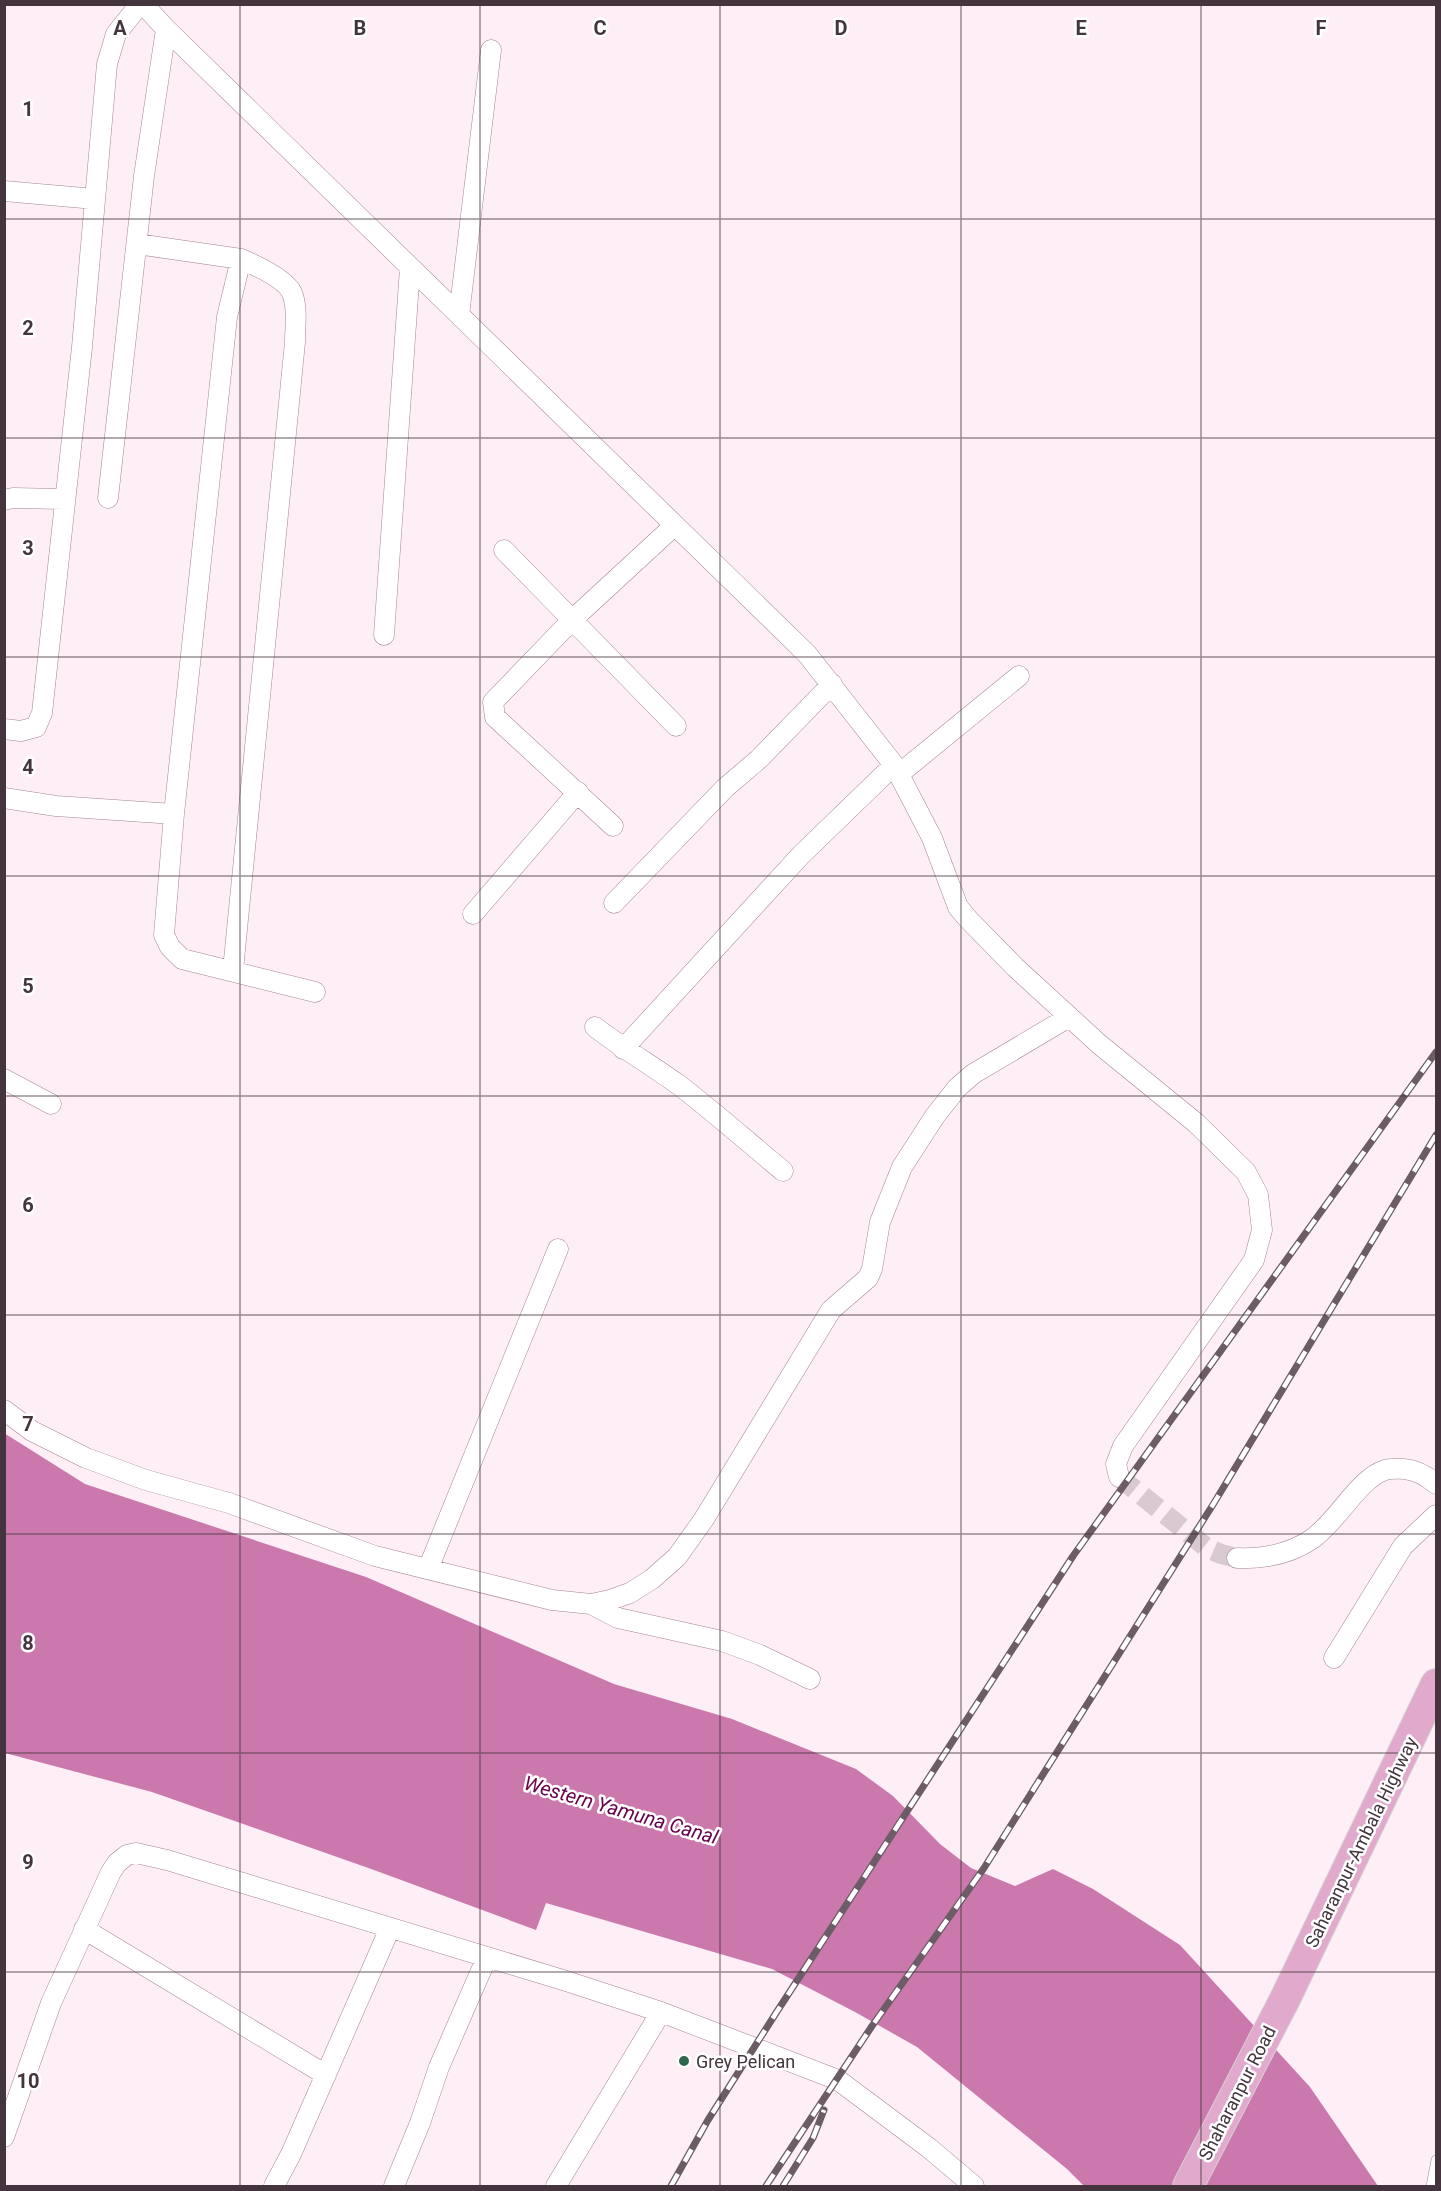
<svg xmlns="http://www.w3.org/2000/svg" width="1441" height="2191" font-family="Roboto,sans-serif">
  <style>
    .water { fill: #cb79ac }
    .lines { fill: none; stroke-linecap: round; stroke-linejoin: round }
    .street-tunnel { stroke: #d9cad2; stroke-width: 20; stroke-dasharray: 20 10; stroke-linecap: butt }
    .lane-casing { stroke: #a58397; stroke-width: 10 }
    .street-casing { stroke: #a58397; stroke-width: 21 }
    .primary-casing { stroke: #d6d2d4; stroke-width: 32 }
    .lane { stroke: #fff; stroke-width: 9 }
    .street { stroke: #fff; stroke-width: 20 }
    .primary { stroke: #e1aacd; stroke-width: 30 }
    .rail-casing { stroke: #6b5c65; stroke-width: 7 }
    .rail { stroke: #fff; stroke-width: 4.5; stroke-dasharray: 14; stroke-linecap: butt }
    .grid { fill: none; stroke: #43343d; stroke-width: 1.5; stroke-opacity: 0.55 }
    .poi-dot { fill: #2f674e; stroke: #fff; stroke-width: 2 }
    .labels { text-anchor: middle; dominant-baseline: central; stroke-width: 5; stroke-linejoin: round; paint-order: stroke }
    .street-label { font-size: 18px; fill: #43343d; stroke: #fff }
    .poi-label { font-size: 18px; fill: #43343d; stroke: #fff; text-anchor: start }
    .water-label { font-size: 20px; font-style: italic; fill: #68004d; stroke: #fff }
    .grid-label { font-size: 20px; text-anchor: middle; font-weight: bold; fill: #43343d; stroke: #fff; stroke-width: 5; stroke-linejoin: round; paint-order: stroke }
  </style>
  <rect width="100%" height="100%" fill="#feeff7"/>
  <!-- water -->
  <path class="water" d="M4,1433l81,51 281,93 248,107 118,35 124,50 37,27 47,48 31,24 44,18 38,-17 40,20 87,56 130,142 68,99h-294l-17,-17 -150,-122 -62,-35 -83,-43 -226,-66 -10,27 -162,-60 -222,-78 -147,-39z"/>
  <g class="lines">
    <!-- street-tunnel -->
    <path class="street-tunnel" d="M1119,1477l88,71 14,6 16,4"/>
    <defs>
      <path id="lane" d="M1431,2186l5,-26"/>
      <path id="street" d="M143,4l23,25 641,625 87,111 38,73 26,69 10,12 47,48 84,77 97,79 50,49 12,23 4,35 -8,30 -131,186 -7,18 3,13
        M4,191l91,8
        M137,244l104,15c14,6 45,20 51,34 6,15 3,33 3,49l-62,628
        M241,259l-14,58 -53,497 -10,121 6,12 12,12 133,33
        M459,315l32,-265
        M108,498l36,-322 22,-147
        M4,500l9,-2 51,1
        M504,550l172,176
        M384,635l26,-367
        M4,729l17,2 15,-4 6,-14 40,-366 25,-283 9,-30 24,-30
        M899,774l120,-98
        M4,798l52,8 118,8
        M613,826l-118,-109 -2,-15 79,-82 103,-95
        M614,903l111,-115 34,-29 73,-75
        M473,914l105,-122
        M595,1027c27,21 56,38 84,58 35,27 69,57 104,86
        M623,1049l178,-194 93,-90
        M4,1079l47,25
        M4,1410l28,21 54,27 60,22 83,23 146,53 177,44 39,4 19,-4 20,-7 22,-14 25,-22 27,-38 127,-209 37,-32 4,-9 8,-47 22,-55 33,-51 22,-28 16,-14 96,-57
        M1237,1558c26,1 53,-4 75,-19 26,-18 46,-60 73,-69 6,-2 13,-1 19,-1 12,1 23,7 32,15
        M428,1569l130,-320
        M591,1604l27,14 104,23 38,14 50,24
        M1334,1658l69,-112 33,-31
        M84,1929l242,146
        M4,2137l47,-134 60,-131 6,-9 10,-8 9,-2 31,7 396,120 98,32 177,68 91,68 45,38
        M274,2186l17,-32 99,-226
        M394,2186l26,-63 19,-56 48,-110
        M556,2186l105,-174"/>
      <path id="primary" d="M1188,2186l97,-187 151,-315"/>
    </defs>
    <!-- lane casing -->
    <use href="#lane" class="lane-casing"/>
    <!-- street casing -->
    <use href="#street" class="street-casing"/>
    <!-- primary casing -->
    <use href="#primary" class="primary-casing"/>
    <!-- lane -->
    <use href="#lane" class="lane"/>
    <!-- street -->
    <use href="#street" class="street"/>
    <!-- primary -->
    <use href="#primary" class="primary"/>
    <defs>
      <path id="rail" d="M671,2186l37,-66 68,-107 297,-457 363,-504
        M766,2186l106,-160 112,-158 230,-365 222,-368
        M783,2186l30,-48 11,-28"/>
    </defs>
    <!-- rail casing -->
    <use href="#rail" class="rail-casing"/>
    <!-- rail -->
    <use href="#rail" class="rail"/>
  </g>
  <!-- grid -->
  <path class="grid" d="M240,4v2182M480,4v2182M720,4v2182M961,4v2182M1201,4v2182M4,219h1432M4,438h1432M4,657h1432M4,876h1432M4,1096h1432M4,1315h1432M4,1534h1432M4,1753h1432M4,1972h1432"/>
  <!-- markers -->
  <circle class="poi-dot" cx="684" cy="2061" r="6"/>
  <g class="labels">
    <!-- street labels -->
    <g class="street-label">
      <text transform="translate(1361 1842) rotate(-64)">Saharanpur-Ambala Highway</text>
      <text transform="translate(1237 2093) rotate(-63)">Shaharanpur Road</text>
    </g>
    <!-- poi labels -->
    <g class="poi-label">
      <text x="696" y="2061">Grey Pelican</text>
    </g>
    <!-- water labels -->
    <g class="water-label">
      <text transform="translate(621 1810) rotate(16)">Western Yamuna Canal</text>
    </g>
  </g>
  <g class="grid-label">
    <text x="120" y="35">A</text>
    <text x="360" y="35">B</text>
    <text x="600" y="35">C</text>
    <text x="841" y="35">D</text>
    <text x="1081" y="35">E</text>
    <text x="1321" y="35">F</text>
    <text x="28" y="116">1</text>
    <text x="28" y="335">2</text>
    <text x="28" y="555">3</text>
    <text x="28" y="774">4</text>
    <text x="28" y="993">5</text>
    <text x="28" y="1212">6</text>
    <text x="28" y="1431">7</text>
    <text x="28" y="1650">8</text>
    <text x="28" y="1869">9</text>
    <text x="28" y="2088">10</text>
  </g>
  <!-- border -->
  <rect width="1441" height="2191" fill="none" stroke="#43343d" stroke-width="12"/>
</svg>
